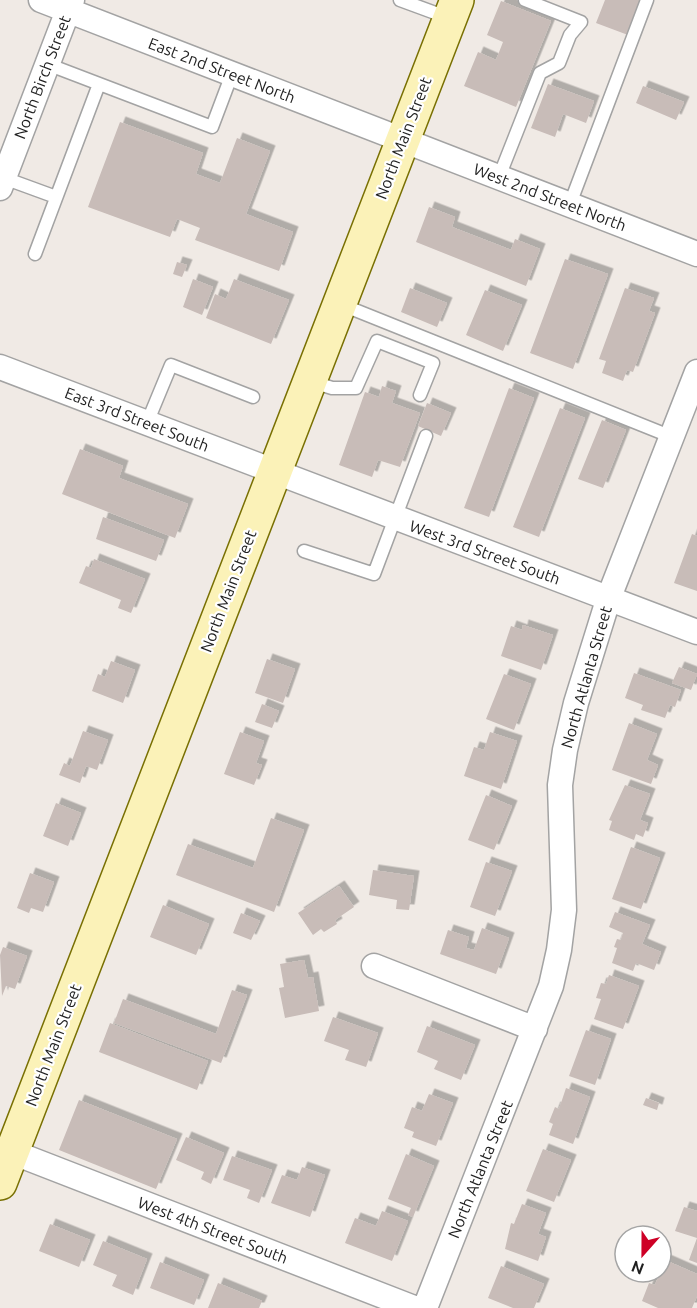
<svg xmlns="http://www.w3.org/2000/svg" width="697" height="1308" font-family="Ubuntu,sans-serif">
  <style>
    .building { fill: #c8bcb8; filter: url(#shadow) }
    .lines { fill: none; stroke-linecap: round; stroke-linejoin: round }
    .lane-casing { stroke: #a3a3a3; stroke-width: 15 }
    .street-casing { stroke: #a3a3a3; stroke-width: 27 }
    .secondary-casing { stroke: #797003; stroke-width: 36 }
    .lane { stroke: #fff; stroke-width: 12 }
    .street { stroke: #fff; stroke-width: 24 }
    .secondary { stroke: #fbf2b8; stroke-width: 33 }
    .labels { text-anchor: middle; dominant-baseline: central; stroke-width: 4.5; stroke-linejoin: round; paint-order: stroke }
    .street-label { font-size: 16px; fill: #1f1f1f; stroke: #fff }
  </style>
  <defs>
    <filter id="shadow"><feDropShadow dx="5.5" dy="-5.5" stdDeviation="0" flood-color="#0004"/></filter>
  </defs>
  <rect width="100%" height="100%" fill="#f0eae5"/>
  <!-- building -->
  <path class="building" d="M605,0h37l-14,35 -32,-12z
    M501,1l50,20 -35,86 -52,-21 14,-34 18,8 7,-18 -16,-7z
    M548,84l46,17 -8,22 -23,-9 -8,23 -24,-9z
    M643,86l41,16 -8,18 -40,-17z
    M120,122l83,31 -7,21 24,9 17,-45 33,13 -24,63 47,18 -14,39 -84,-31 5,-12 -23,-9 -7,18 -82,-30z
    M429,207l26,10 -3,10 59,23 4,-11 25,10 -14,37 -110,-44z
    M565,259l43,15 -35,95 -43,-16z
    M177,262l10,3 -5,12 -9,-3z
    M193,279l20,8 -11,28 -19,-8z
    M234,279l55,21 -18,44 -65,-26 9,-24 11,5z
    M410,288l37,15 -10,24 -36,-15z
    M625,288l29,10 -5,13 6,2 -22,59 -6,-2 -4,11 -21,-8 4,-12 -7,-2z
    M485,290l37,15 -19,46 -37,-16z
    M382,386l14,5 -4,12 28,10 -20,54 -22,-7 -6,17 -33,-12 26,-73 14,5z
    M509,388l25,10 -45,119 -25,-9z
    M427,403l24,10 -10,23 -23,-10z
    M560,408l25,10 -46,119 -26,-10z
    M602,420l24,10 -23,58 -25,-9z
    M80,449l43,17 -4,12 69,26 -13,34 -113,-44z
    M103,517l61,23 -8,21 -60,-22z
    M692,534l5,2v55l-23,-8z
    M94,559l51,20 -14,34 -13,-5 3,-8 -42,-17 7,-17 5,2z
    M523,625l30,10 -12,35 -40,-14 10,-30 11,4z
    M267,659l28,10 -12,34 -28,-10z
    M111,661l24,9 -12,33 -31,-12 6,-17 7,3z
    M679,667l18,7 -6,16 -19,-7z
    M634,673l47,17 -6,17 -5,-2 -5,13 -24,-8 2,-5 -18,-7z
    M504,674l27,10 -17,46 -28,-11z
    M262,704l17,7 -7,17 -17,-6z
    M629,723l28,11 -10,26 11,5 -7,19 -39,-14z
    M83,731l25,9 -11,30 -11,-4 -6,17 -21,-8 5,-12 6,3z
    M240,732l24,9 -8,22 6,2 -8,20 -30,-11z
    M490,732l27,9 -16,48 -37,-13 10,-29 10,3z
    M625,785l25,9 -10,26 8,3 -5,14 -7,-3 -2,6 -25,-10 3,-9 -3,-1z
    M486,795l26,11 -18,44 -26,-10z
    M56,803l25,10 -13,33 -25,-10z
    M271,818l33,12 -30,82 -98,-37 12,-31 65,24z
    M631,847l29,11 -19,51 -29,-10z
    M486,862l26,9 -17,45 -25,-9z
    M373,870l41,6 -5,34 -13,-1 1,-9 -28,-5z
    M30,873l24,9 -11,30 -12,-4 -2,5 -12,-5z
    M339,886l15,21 -19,13 2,4 -13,8 -3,-3 -8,6 -15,-22z
    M163,905l46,19 -13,31 -46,-18z
    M615,912l35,13 -8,19 19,8 -7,18 -18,-7 -3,8 -21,-8 5,-15 -3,-1 3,-8 4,1 2,-7 -14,-6z
    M241,913l19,8 -9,19 -18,-7z
    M482,928l27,10 -13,36 -56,-20 8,-24 21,7 -3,11 8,2z
    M3,947l24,9 -12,33 -9,-3 -4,10 -2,-41z
    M304,960l4,18 5,-1 6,34 -34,7 -6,-30 5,-1 -4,-23z
    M609,975l30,11 -16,43 -29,-10 7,-20 -5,-1 5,-15 5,1z
    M232,990l15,5 -26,68 -107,-40 9,-24 93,35z
    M333,1017l45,16 -12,34 -21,-7 4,-10 -25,-9z
    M110,1023l98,38 -11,29 -98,-38z
    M427,1026l48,19 -14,35 -27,-11 4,-8 -21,-9z
    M586,1030l25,9 -16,46 -26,-9z
    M566,1088l24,9 -17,47 -24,-9 4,-11 -4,-2 6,-15 4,2z
    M429,1094l24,9 -17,43 -24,-9 2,-5 -10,-4 8,-21 10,4z
    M646,1098l13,5 -2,7 -14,-5z
    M79,1100l98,39 -21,50 -97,-39z
    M186,1137l38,16 -13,31 -10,-5 3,-7 -28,-12z
    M543,1149l28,11 -17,42 -28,-11z
    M406,1154l28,12 -21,51 -5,-2 3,-7 -23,-9z
    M232,1156l40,14 -13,33 -12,-5 3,-8 -27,-10z
    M302,1167l23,8 -15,42 -39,-14 11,-28 15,5z
    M522,1204l24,9 -8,21 8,3 -8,24 -33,-12 6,-26 3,1z
    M684,1207l13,4v52l-8,-3 8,-22 -22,-7z
    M382,1211l26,10 -16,40 -47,-18 10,-25 21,8z
    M50,1224l40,16 -11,27 -40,-16z
    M103,1241l44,18 -14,36 -21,-9 5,-11 -24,-10z
    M665,1260l32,14v22l-5,12h-34l-16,-7 7,-18 6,2z
    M160,1262l44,18 -10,25 -44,-17z
    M501,1266l43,18 -10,24h-21l-25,-10z
    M218,1283l44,18 -3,7h-51z"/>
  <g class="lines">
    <defs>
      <path id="lane" d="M400,0l49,18
        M47,64l165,63 20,-53
        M499,177l41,-104 19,-10 11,-28 11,-13 -56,-22
        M4,178l52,19
        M570,204l77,-204
        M35,254l64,-170
        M340,304l332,133
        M310,381l22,7h24l21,-47 56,22 -13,32
        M147,423l24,-58 82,32
        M304,551l70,23 52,-138"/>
      <path id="street" d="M41,0l656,254
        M0,188l72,-188
        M0,367l697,265
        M374,966l161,63
        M12,1152l402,156
        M425,1308l126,-322 8,-36 5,-40 -4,-125 5,-35 11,-47 33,-106 88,-225"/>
      <path id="secondary" d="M0,1183l457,-1183"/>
    </defs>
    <!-- lane casing -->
    <use href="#lane" class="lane-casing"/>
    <!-- street casing -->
    <use href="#street" class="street-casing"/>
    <!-- secondary casing -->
    <use href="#secondary" class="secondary-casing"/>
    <!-- lane -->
    <use href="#lane" class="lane"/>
    <!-- street -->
    <use href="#street" class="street"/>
    <!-- secondary -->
    <use href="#secondary" class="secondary"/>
  </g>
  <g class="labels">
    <!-- street labels -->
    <g class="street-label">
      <text transform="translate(222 70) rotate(21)">East 2nd Street North</text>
      <text transform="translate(42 77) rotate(-69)">North Birch Street</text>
      <text transform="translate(403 138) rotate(-69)">North Main Street</text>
      <text transform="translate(550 197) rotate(21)">West 2nd Street North</text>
      <text transform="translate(137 419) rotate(21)">East 3rd Street South</text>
      <text transform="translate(485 552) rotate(20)">West 3rd Street South</text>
      <text transform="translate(228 591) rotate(-69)">North Main Street</text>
      <text transform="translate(586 677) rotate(-74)">North Atlanta Street</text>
      <text transform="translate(53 1045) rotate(-69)">North Main Street</text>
      <text transform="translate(480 1169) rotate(-68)">North Atlanta Street</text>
      <text transform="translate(213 1230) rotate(21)">West 4th Street South</text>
    </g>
  </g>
  <!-- north arrow -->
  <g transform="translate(643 1254) rotate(201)"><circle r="28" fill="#ffffff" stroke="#a5a5a5" stroke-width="1.5"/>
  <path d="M0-4.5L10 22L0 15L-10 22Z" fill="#ce0026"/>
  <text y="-9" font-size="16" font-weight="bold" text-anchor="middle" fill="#1f1f1f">N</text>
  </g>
</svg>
